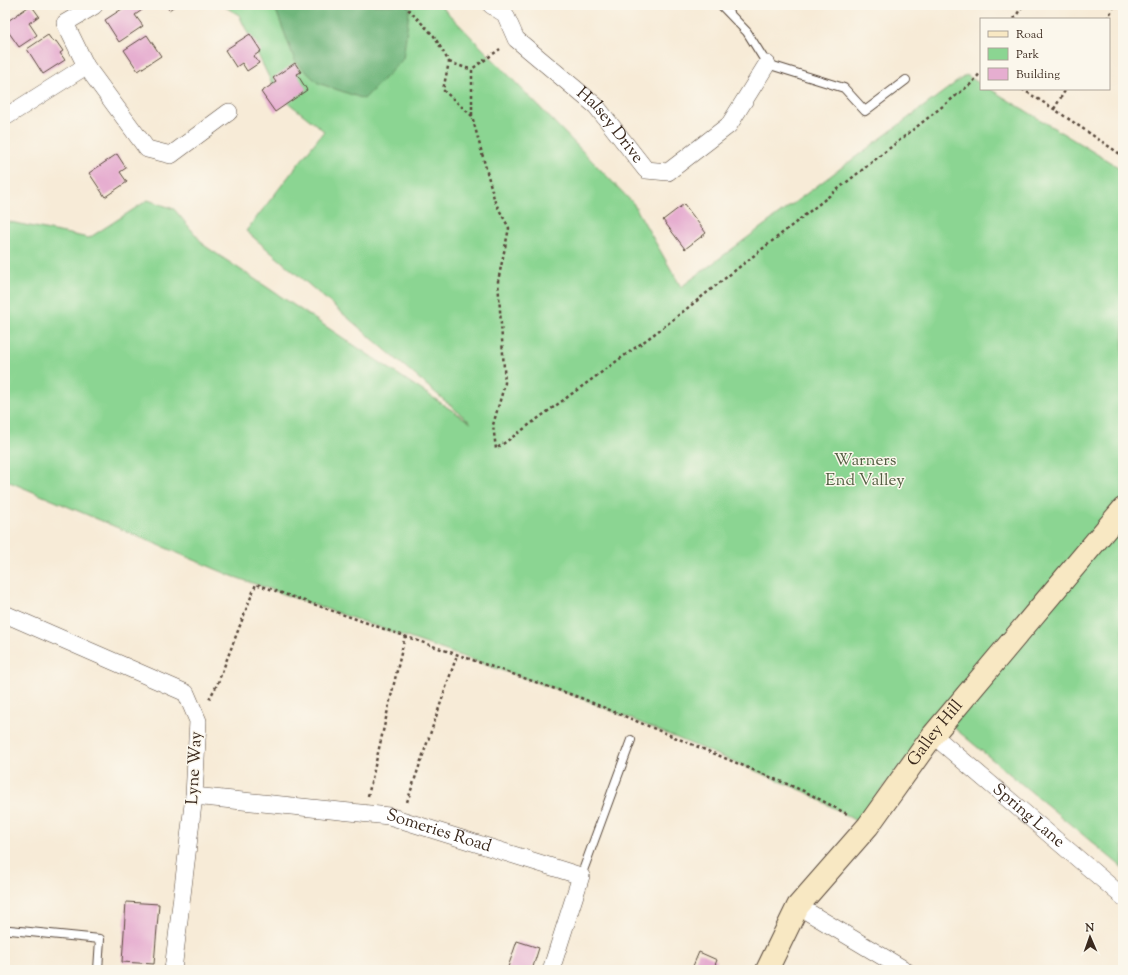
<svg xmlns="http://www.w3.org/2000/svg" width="1128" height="975" font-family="'Sorts Mill Goudy',serif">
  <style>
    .green { fill: #8bd592; stroke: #638058 }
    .forest { fill: #70b67c; stroke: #56704d }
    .building { fill: #e6aed0 }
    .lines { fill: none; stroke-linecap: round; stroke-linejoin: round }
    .lane-casing { stroke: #57473a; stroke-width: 10 }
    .street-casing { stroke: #57473a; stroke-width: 18 }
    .secondary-casing { stroke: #57473a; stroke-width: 24 }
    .path { stroke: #57473a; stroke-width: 2.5; stroke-dasharray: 3 3; stroke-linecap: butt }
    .lane { stroke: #fff; stroke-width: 8 }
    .street { stroke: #fff; stroke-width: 17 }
    .secondary { stroke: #f8e8c3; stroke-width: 22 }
    .labels { text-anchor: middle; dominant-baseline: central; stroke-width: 3; stroke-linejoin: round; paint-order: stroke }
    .street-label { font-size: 17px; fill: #3b2a1e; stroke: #fbf7ec }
    .park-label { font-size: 17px; fill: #535d41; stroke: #fbf7ec }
  </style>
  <rect width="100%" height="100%" fill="#fbf7ec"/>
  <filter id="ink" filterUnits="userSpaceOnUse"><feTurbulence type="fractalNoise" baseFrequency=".025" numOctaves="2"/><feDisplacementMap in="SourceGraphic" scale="8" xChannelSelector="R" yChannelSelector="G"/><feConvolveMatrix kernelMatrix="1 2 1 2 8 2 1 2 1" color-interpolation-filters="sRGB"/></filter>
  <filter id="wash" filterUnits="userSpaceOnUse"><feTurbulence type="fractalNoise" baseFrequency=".012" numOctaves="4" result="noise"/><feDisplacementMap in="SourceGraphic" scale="16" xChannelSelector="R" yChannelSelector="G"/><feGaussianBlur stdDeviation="0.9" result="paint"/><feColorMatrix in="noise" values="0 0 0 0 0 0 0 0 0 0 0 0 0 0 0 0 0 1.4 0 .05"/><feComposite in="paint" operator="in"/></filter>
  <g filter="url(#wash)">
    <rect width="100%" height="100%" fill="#f7ebd7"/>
    <!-- green -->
    <path class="green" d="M222,5h218l193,198 48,84 285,-212 15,9v5h9l133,81v698l-182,-151 -85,104 -50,-29 -225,-94 -349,-122 -227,-96v-259l84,17 59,-38 26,9 31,37 266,177 -225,-192 78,-100 -47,-37 -38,-79z"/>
    <!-- forest -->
    <path class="forest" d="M274,5h136l-7,54 -39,40 -46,-16 -23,-22z"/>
    <g id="blocks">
      <!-- building -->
      <path class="building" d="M31,5l8,11 -10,7 8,12 -18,12 -14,-20v-4z
        M128,5h15l2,3 -10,7 8,11 -24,16 -14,-22z
        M166,5h10l-7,5z
        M250,34l11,17 -7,5 5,7 -12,8 -5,-8 -6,4 -11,-17z
        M48,35l5,7 3,-1 7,10 -3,2 5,7 -22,14 -16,-25z
        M147,35l14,21 -23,15 -14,-21z
        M295,63l6,9 -4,2 10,16 -32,22 -14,-20 15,-10 -3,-4z
        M117,154l9,14 -6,4 7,10 -22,15 -16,-24z
        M684,204l22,29 -21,16 -22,-29z
        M126,902l33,2 -5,60 -32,-2z
        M517,941l22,7 -7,22h-25z
        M699,952l18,8 -4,10h-11l-9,-4z"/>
    </g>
  </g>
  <g filter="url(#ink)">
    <use href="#blocks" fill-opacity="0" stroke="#57473a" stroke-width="1"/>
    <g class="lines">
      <defs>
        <path id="lane" d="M721,5l26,27 20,32 77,24 21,23 41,-31
          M581,876l50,-136
          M10,930l90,9 -2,31"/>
        <g id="street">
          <path id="s1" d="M491,5l14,9 11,25 80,67 50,64 22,2 61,-47 38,-61"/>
          <path d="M94,6l-29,17 21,43 61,83 24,6 58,-43"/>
          <path d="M5,116h2l79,-50"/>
          <path d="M5,614l181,79 12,28 -4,75 -21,174"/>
          <path id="s2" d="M933,735l190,162"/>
          <path id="s3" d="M194,796l195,20 192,60 -30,94"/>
          <path d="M798,906l107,64"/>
        </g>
        <g id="secondary">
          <path id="s4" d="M767,970l31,-64 70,-80 65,-91 190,-226"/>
        </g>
      </defs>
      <!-- lane casing -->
      <use href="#lane" class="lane-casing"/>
      <!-- street casing -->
      <use href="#street" class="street-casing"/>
      <!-- secondary casing -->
      <use href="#secondary" class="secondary-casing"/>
      <!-- path -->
      <path class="path" d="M404,5l30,31 15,26 -6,28 29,26 23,86 14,26 -11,53 7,102 -12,42 3,24 165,-120 311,-246 9,-11
        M1014,19l9,-14
        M1107,19l8,-14 8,5
        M449,62l17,6 6,1
        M1022,89l32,20 69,47
        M1054,109l12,-20
        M472,115v-46l28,-20
        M209,699l8,-14 39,-101 325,114 225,94 43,23
        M368,796l37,-160
        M407,802l50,-147"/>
      <!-- lane -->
      <use href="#lane" class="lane"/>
      <!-- street -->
      <use href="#street" class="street"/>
      <!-- secondary -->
      <use href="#secondary" class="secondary"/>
    </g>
  </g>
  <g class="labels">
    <!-- street labels -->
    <g class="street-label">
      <text stroke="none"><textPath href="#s1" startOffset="172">Halsey Drive</textPath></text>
      <text stroke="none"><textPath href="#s4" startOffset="292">Galley Hill</textPath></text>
      <text transform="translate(195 768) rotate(-87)">Lyne Way</text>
      <text stroke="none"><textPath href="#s2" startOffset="125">Spring Lane</textPath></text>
      <text stroke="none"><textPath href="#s3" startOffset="248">Someries Road</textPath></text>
    </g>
    <!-- park labels -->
    <g class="park-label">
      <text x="865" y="461">Warners<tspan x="865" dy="20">End Valley</tspan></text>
    </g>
  </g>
  <!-- margin -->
  <rect width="1128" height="975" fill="none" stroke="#fbf7ec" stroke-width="20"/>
  <!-- legend -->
  <rect x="980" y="18" width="130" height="72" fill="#fbf7ec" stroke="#aea59a"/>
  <rect x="988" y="31" width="20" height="6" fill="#f8e8c3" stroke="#aea59a"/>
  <text x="1016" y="38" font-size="12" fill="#3b2a1e">Road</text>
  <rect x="988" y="48" width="20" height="12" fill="#8bd592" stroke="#aea59a"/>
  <text x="1016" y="58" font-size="12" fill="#3b2a1e">Park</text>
  <rect x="988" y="68" width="20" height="12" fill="#e6aed0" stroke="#aea59a"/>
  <text x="1016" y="78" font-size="12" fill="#3b2a1e">Building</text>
  <!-- north arrow -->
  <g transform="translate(1090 937) rotate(358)" stroke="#fbf7ec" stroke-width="3" paint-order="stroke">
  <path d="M0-3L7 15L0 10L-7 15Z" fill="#3b2a1e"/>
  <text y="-6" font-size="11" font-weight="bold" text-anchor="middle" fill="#3b2a1e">N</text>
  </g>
</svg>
